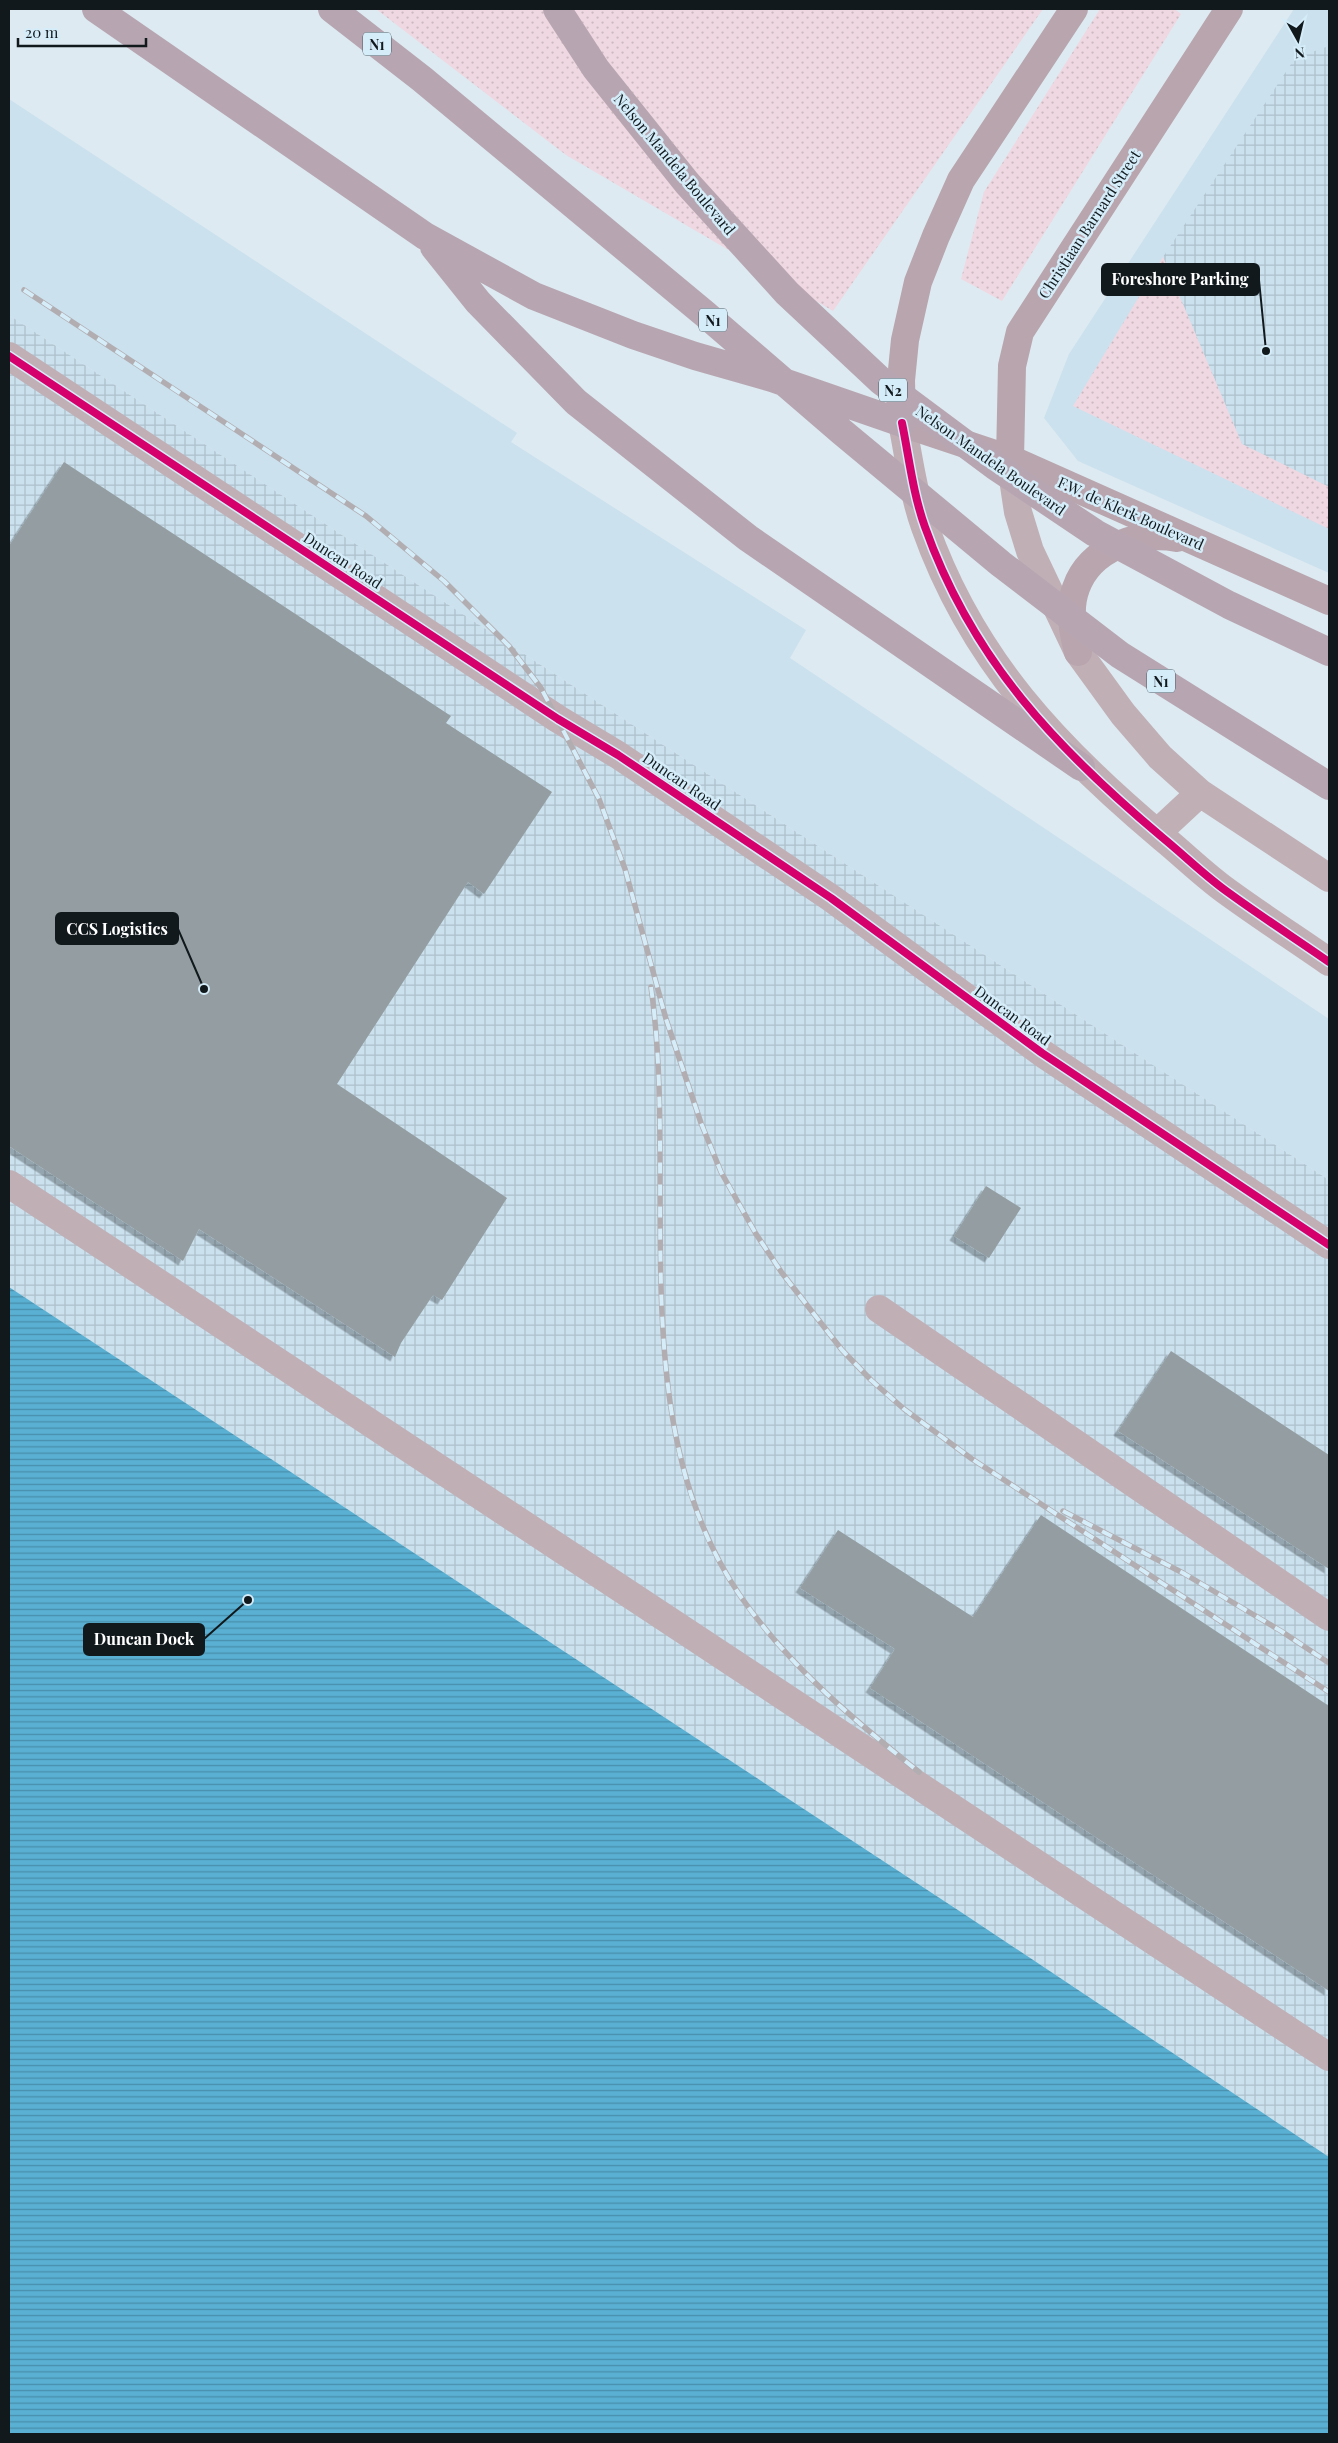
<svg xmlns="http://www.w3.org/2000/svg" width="1338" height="2443" font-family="'Playfair Display',serif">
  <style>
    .built { fill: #cbe1ee }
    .industrial { fill: url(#industrial-grid) }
    .green { fill: url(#green-dots) }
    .water { fill: url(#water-rules) }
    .building { fill: #949ea2; filter: url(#shadow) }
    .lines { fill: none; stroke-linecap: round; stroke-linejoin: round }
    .minor { stroke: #c1afb6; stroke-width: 28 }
    .major { stroke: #b8a5ae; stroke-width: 28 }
    .highway { stroke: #b7a6b1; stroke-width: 28 }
    .rail-casing { stroke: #b1adb1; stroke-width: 5.5 }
    .rail { stroke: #d5ecf9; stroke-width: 4; stroke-dasharray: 11; stroke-linecap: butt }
    .cycleway-casing { stroke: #d5ecf9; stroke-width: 11 }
    .cycleway { stroke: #d6006c; stroke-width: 8 }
    .labels { text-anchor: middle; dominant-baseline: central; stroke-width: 5; stroke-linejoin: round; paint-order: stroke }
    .shield { fill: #d5ecf9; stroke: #4c585f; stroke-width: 1 }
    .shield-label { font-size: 14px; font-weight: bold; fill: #11191d }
    .street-label { font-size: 15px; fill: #11191d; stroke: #d5ecf9 }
    .leader { fill: none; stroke: #11191d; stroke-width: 2 }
    .callout-dot { fill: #11191d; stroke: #d5ecf9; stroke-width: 2 }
    .callout { fill: #11191d; stroke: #11191d; stroke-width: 2 }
    .callout-label { font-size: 16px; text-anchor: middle; font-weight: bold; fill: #fff }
  </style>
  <defs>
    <pattern id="industrial-grid" width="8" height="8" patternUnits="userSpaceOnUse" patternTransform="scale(1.25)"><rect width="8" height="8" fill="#cbe1ee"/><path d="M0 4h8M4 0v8" fill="none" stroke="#adc0cc"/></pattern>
    <pattern id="green-dots" width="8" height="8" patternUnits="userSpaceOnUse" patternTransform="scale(1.25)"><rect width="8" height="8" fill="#efd8e1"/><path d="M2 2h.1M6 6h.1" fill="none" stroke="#ccb9c1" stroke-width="1.8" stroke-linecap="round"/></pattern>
    <pattern id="water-rules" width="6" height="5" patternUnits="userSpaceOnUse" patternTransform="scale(1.25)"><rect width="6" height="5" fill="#59b0d3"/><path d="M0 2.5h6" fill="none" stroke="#488eab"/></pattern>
    <filter id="shadow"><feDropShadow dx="-4.5" dy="4.5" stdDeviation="0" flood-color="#0004"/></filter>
  </defs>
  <rect width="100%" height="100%" fill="#ddeaf1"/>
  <!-- built -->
  <path class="built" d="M1294,9h35v564l-251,-112 -34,-43 25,-64z
    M9,99l508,334 -6,9 295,188 -16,28 539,361v161l-978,-639 -342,-226z"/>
  <!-- industrial -->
  <path class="industrial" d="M1329,46v441l-87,-43 -79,-187 132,-199z
    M9,315l342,226 978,639v977l-365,-243 -955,-627z"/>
  <!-- green -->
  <path class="green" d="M376,9h667l-210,302 -267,-156z
    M1100,9h75l6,5 -179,287 -41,-22 23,-87z
    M1163,257l79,187 87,43v42l-256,-123z"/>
  <!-- water -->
  <path class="water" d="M9,1287l955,627 365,243v277h-1320z"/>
  <!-- building -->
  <path class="building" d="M64,462l387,254 -5,7 106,69 -68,102 -16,-12 -131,202 170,114 -65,102 -9,-5 -32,48 -6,14 -196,-128 -16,32 -174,-115v-600z
    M986,1186l35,22 -32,50 -35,-22z
    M1171,1351l158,104v114l-211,-138z
    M1041,1515l288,191v285l-459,-303 25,-39 -95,-61 38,-58 135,87z"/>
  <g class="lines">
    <!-- minor -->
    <path class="minor" d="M9,356l549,363 60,36 213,143 211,155 287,192
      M902,423c7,34 11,71 23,104 47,133 132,222 238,311 22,18 43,39 66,55 33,24 67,46 100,69
      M1010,459l8,53 12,39 48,101 45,62 37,43 40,36 129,85
      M1157,833l43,-40
      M9,1184l1320,873
      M879,1309l450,308"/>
    <!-- major -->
    <path class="major" d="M1074,9l-113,171 -25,56 -18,46 -13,58 -4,40 1,43 108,36 319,142
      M1010,459l2,-93 8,-34 209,-323
      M1078,652c-5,-20 -10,-43 -2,-64 14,-40 63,-57 101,-50"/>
    <!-- highway -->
    <path class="highway" d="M96,9l329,227 109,60 99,39 62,21 77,22 130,45
      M332,9l90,70 283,235 137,118 159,132 119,91 209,131
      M557,9l39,60 91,114 100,110 94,88 114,85 100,67 134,72 100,47
      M434,247l44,55 98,100 172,136 333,229"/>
    <defs>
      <path id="rail" d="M24,290l342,226 78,65 65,65 32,42 58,111 26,70 41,150 35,104 20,49 35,62 26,39 60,77 29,30 33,29 68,50 357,233
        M651,987c28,198 -30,436 90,610 48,69 113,123 178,175
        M1063,1511l120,62 98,58 48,32"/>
    </defs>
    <!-- rail casing -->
    <use href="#rail" class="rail-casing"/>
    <!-- rail -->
    <use href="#rail" class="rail"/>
    <defs>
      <path id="cycleway" d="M9,356l549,363 60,36 213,143 211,155 287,192
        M902,423c7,34 11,71 23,104 47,133 132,222 238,311 22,18 43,39 66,55 33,24 67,46 100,69"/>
    </defs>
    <!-- cycleway casing -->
    <use href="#cycleway" class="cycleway-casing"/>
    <!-- cycleway -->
    <use href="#cycleway" class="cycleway"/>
  </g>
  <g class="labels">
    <!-- shield labels -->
    <g class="shield">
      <rect x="363" y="32.5" width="28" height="23" rx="4"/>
      <rect x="699" y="308.5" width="28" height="23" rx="4"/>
      <rect x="879" y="378.5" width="28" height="23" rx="4"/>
      <rect x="1147" y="669.5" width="28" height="23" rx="4"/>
    </g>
    <g class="shield-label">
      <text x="377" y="44">N1</text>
      <text x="713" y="320">N1</text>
      <text x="893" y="390">N2</text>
      <text x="1161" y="681">N1</text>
    </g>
    <!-- street labels -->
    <g class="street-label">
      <text transform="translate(675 164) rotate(50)">Nelson Mandela Boulevard</text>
      <text transform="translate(1089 224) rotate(-57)">Christiaan Barnard Street</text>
      <text transform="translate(991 460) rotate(35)">Nelson Mandela Boulevard</text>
      <text transform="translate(1131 513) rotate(24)">F.W. de Klerk Boulevard</text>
      <text transform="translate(343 560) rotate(33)">Duncan Road</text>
      <text transform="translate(682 781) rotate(34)">Duncan Road</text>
      <text transform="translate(1013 1015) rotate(36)">Duncan Road</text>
    </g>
  </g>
  <!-- callouts -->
  <path class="leader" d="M1266 351L1259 280M204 989L178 929M248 1600L204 1639"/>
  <g class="callout-dot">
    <circle cx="1266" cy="351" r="5"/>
    <circle cx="204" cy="989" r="5"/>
    <circle cx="248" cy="1600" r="5"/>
  </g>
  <g class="callout">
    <rect x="1102" y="264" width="157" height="31" rx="5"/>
    <rect x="56" y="913" width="122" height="31" rx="5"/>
    <rect x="84" y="1624" width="120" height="31" rx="5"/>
  </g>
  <g class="callout-label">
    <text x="1180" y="285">Foreshore Parking</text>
    <text x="117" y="935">CCS Logistics</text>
    <text x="144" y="1645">Duncan Dock</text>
  </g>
  <!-- border -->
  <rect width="1338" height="2443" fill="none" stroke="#11191d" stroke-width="20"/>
  <!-- north arrow -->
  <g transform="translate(1298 40) rotate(172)" stroke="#d5ecf9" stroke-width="4" paint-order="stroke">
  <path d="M0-4L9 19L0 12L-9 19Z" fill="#11191d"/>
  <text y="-8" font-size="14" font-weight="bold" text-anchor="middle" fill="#11191d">N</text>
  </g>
  <!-- scale -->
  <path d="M18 38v8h128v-8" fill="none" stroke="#11191d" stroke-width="2.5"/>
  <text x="25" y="38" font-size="15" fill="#11191d" stroke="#d5ecf9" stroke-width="4" paint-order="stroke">20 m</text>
</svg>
